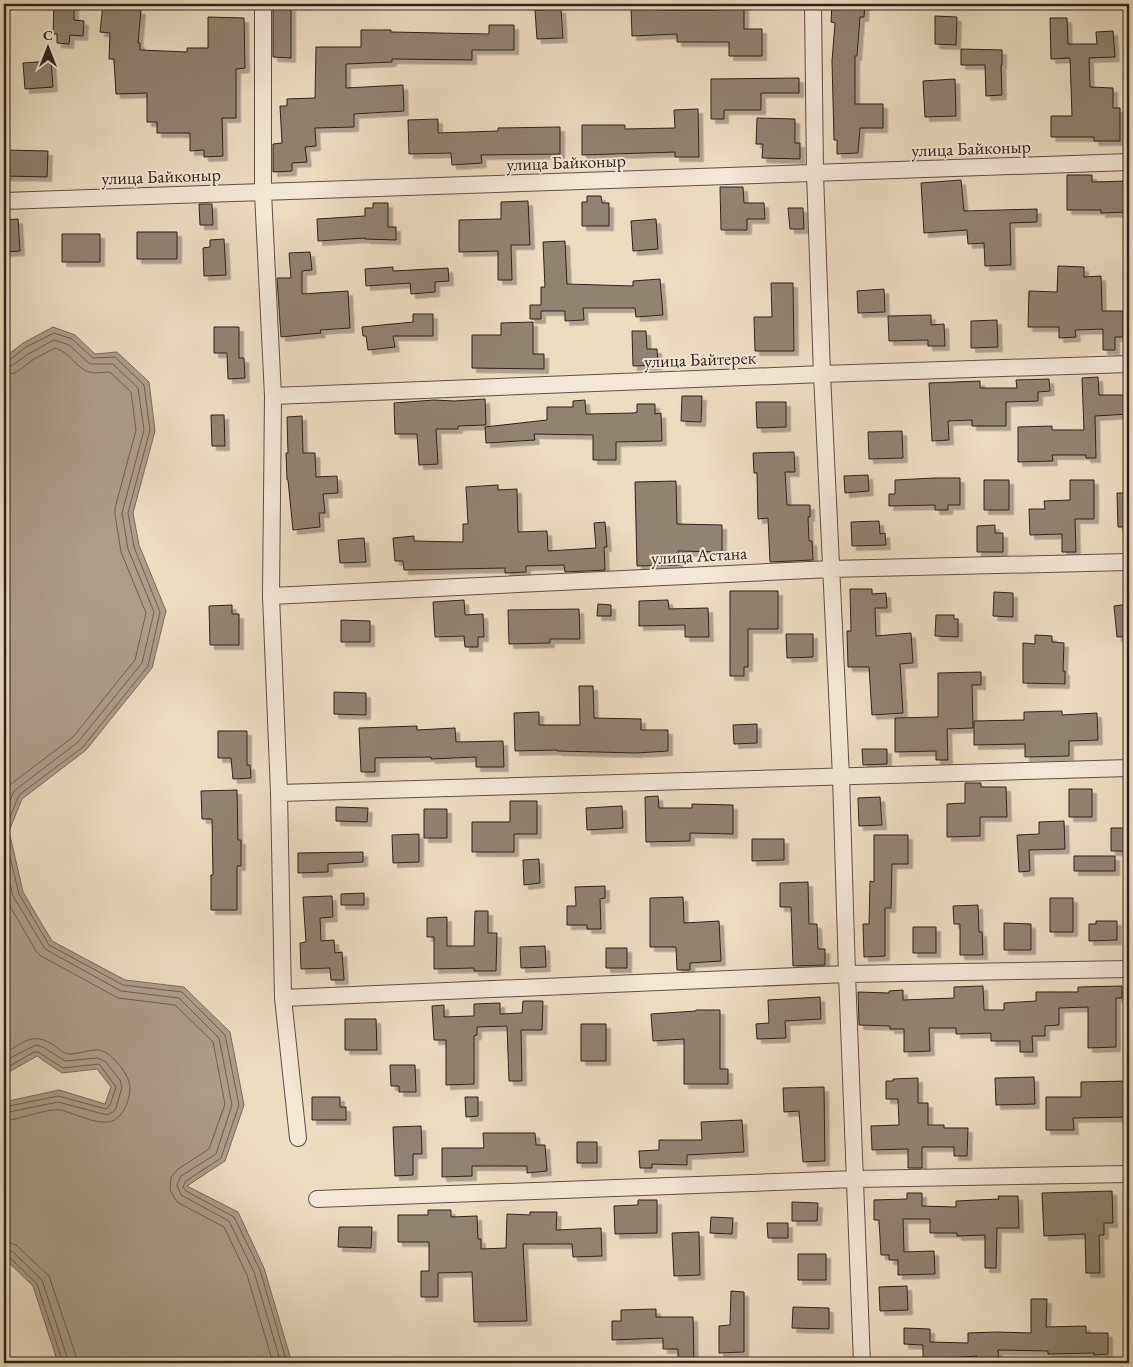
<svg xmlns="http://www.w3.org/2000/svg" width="1133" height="1367" font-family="'EB Garamond',serif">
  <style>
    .water { fill: #ac9d88; stroke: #7a6c5d }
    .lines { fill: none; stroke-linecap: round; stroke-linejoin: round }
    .shore { stroke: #6e6052; stroke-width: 1 }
    .building { fill: #918371; stroke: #2f231c; filter: url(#shadow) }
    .minor-casing { stroke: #5e5145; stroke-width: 18 }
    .minor { stroke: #f3e8d6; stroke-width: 16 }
    .labels { text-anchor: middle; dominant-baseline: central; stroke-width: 4; stroke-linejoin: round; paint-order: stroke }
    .street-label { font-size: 18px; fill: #2f231c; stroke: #f3e8d6 }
  </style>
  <defs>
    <filter id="shadow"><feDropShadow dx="4.5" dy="4.5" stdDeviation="0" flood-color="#0004"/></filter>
  </defs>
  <rect width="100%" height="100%" fill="#ecdcc0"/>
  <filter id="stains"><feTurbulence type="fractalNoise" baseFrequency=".004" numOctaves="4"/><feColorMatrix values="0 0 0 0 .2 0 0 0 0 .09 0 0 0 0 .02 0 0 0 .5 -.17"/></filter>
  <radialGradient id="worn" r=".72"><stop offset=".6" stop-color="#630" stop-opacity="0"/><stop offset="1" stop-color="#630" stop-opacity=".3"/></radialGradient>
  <!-- water -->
  <path class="water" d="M53,327l22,8 20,19 22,-2 32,30 6,49 -22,82 6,32 27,66 -14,57 -66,82 -64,49 -13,32 14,61 29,49 73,39 59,7 46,45 14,73 -19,56 -38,25 51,26 26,56 28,95h-234l-25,-77 -29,-28v-156l55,-12 46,14 6,-17 -14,-18 -35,4 -25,-17 -28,16 -5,1v-715l19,-15z"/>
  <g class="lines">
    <!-- shore -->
    <path class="shore" d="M4,362l4,-1 18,-14 28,-14 18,6 21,19 22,-1 29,28 6,45 -22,83 6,34 26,65 -12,54 -65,81 -64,48 -15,37 15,62 30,51 74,40 59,7 43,43 14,70 -18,53 -35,23 -3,6 3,4 48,26 26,53 27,93
      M4,368l7,-2 19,-13 24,-13 15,5 21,19h23l25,24 6,42 -22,83 6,36 26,63 -12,51 -64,79 -64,49 -10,24
      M4,375l11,-2 19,-14 21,-11c16,5 21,20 34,24 7,2 15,0 21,0l21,20 5,38 -21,78v7l6,37 25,61 -11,47 -62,77 -62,47 -7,11
      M4,858l9,38 32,53 76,42 58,7 40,40 13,67 -16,49 -35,22 -4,9 4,10 48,26 25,51 27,91
      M4,891l3,10 29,50 5,5 77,42 57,7 38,37 12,62 -16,45 -31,20 -7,8 -1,13 7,12 47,25 23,48 26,88
      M4,1054c20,-12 29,-23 51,-8 4,3 8,7 13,8 12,1 26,-8 37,-2 9,5 22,21 24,30 4,12 -5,35 -17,39 -14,5 -38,-8 -52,-11 -13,-2 -41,10 -56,11
      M4,1061l32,-16 7,2 22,14 32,-3 8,3 15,19 2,7 -6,21 -3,4 -6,3 -49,-13 -54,11
      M4,1068l4,-1 26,-15h4l25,16 36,-4 17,23 -6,18 -4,4 -48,-13 -54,11
      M4,1241l12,4 33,31 27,80 1,7
      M4,1249l9,3 29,28 27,83
      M4,1255l5,2 28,27 26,79"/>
  </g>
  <!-- building -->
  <path class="building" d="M54,4h20v16l10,1 -1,15 -13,-1 -1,9 -12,-1v-9h-4z
    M103,4h17v4l21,2 -3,33h2v7l47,2v-4h21v-31l36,1 1,50 -9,1v49h-14l1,38 -19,1v-7l-14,1v-18h-33v-11h-10v-29l-31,1 -2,-35h-5l1,-26 -10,-1z
    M718,4h26v25h18v27h-33v-14h-52v-8l-45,2 -1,-30 26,-1v5h61z
    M832,4h33l-1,13h-4l-3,39h-2v48h28v24h-23l-2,25 -21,1v-14h-3l-2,-79 3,-38 -4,-1z
    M273,7h18v51l-18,-1z
    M561,9l2,29 -26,1 -2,-29z
    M935,16l22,1 -1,28 -21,-1z
    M1050,18h17l1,26h29l-1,-12 17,-1 2,26 -26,1 1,29 23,1v20h7v33h-26v-4h-43v-21h21l-2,-58 -19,1z
    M489,25h25v25h-42v10l-80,-1v3l-46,2v24l57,-3 1,26 -50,3v13l-39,1 1,18 -11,1 2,15 -15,1v8l-19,1v-28l9,-1 -2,-37h7v-7l28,-1 1,-51h45v-17h30v2l98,2z
    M961,49l41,1v15h-1l1,30 -16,1 -1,-31h-24z
    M51,61l2,26 -28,2 -2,-26z
    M799,78v15h-38v17h-37v9h-13v-40z
    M955,79l1,37 -31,1 -2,-36z
    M698,109l1,48h-24v-5l-93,3v-30h43v4l50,-1 -1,-18z
    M757,118l38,1v24h5v16l-38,-1 1,-14h-7z
    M438,119v14l60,-2v-3l62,-1v27l-79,1 1,8 -30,2 -1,-12 -42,1 -1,-34z
    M4,150l44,1 -1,26 -43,-1z
    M1067,175h25v7l37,-1v31l-28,1v-3h-34z
    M961,180l3,31 73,-2v13l-27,1 1,42 -26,1 -1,-23 -16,1 -1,-14 -43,3 -3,-50z
    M720,187h23l1,16h20l1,16h-18v11h-26z
    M587,196h14l1,7h7v23h-27v-24h5z
    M528,201l2,44h-19l1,35h-14v-29l-39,1v-32l42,-1v-17z
    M373,203h15v24h8v13l-31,-1v-1l-47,3 -1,-22 48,-3v-8h8z
    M199,204h13l1,21h-13z
    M788,208h15l1,21h-14z
    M18,219l2,32 -16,1v-32z
    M656,219l2,30 -25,2 -2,-30z
    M137,232h40v27h-40z
    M62,234h38v28h-38z
    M224,239l2,36 -22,1 -1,-28 7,-1v-7z
    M565,241l2,43 66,2v-5l27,-2 3,36 -27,2 -1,-9h-52l1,12 -19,1v-10h-24v8h-11v-14h11v-18h4l-2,-45z
    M310,252l2,18 -10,1v23l46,-3 2,37 -30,2 1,3 -40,4 -4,-59h14l-2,-25z
    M1058,266l26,1v10l17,-1 1,35h21v26h-8v13h-12v-21l-28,1 1,7 -17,1v-11h-31l1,-36 28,1z
    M393,267v4l55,-3 1,13 -14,1v10l-24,2 -1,-11 -44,3 -1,-17z
    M771,283h22l1,68h-39l-1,-34h18z
    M884,289l1,23 -27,1 -1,-22z
    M413,314h20v22h-40l2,11 -27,3 -2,-14h-3l-1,-9 51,-5z
    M931,315v10l13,-1 1,22h-17v-6l-39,1 -1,-25z
    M997,320l1,27 -27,1v-27z
    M533,322v32h11v15l-72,-1v-33h29v-12z
    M214,327h25v31h5l1,20 -17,1 -1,-26h-13z
    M632,331h14l1,18h10l1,16 -25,1z
    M1098,377l1,18h30v19l-34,2 1,42h-10v-3h-34l1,6 -35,1v-35l34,-1v4h32l-2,-52z
    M1049,379l1,12 -12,1v9l-32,1v24h-34v-6l-24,1 1,19 -17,1 -3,-58 51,-2v7h37l-1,-8z
    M682,396h20l-1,26 -20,-1z
    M485,399l1,26 -28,1v3h-22l2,35 -19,1 -2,-31h-22l-1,-31 40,-3 20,1z
    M585,400l1,14 48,-1 3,-1v-8h18v10l6,-1 1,28 -46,1v18h-23v-25l-59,-1 1,6 -49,3 -1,-16 62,-7v-13h26v-6z
    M756,402h30v25l-29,1z
    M211,415h13l1,31h-13z
    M302,416l1,37h12l1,24 21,-1 1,17 -15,1 2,19h-6l1,14 -27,3 -5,-50h-1l-1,-27h2l-1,-36z
    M902,431l1,27 -34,1 -1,-27z
    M794,452l1,20h-10l2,33h23v12h-2l1,24h3l1,19 -43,2 -2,-44 -10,1 -1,-46h-3l-1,-20z
    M868,475l1,16 -24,2 -1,-17z
    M935,478h25v27h-12v5h-13v-5l-46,1v-12h6v-14z
    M984,480h25v30h-25z
    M1070,480h24v39h-19l1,33h-14v-18l-32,1 -1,-26h16l-1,-8 26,-1z
    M676,481l1,43 45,1v27l-44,-1 1,14 -42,1 -2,-84z
    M498,485v5l19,-1 1,43 29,-1 1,20 48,-3 -2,-25 11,-1 2,25h-3l1,23 -40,2 -1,-7 -38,1v6l-21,1v-5l-101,2 -1,-9h-8l-2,-23 21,-2v5l49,1v-18h5l-2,-37z
    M1117,493h12v34h-11z
    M879,521l1,13 5,-1 1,12 -34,1 -1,-24z
    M995,525v8h8v19h-26v-26z
    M364,538l2,24 -26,1 -2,-23z
    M850,589h22v5l14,-1 1,15h-12l1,28 35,-3 2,30 -13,1 3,49 -31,2 -3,-48h-21l-1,-36h4z
    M730,591h48v38h-30v38h-4v9h-14z
    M994,592l19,1v24l-20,-1z
    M464,600l1,15 18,-1 1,23h-6v10h-13l-1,-11 -29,1 -2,-35z
    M668,600l1,9 39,-1 1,29h-24v-12l-46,1v-25z
    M598,604l13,1v11h-14z
    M1129,604v32l-12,1 -3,-31z
    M232,605v9h7v31h-29l-1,-39z
    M579,609l1,30h-30v4l-41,1 -1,-34z
    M936,615h18v4h4v18l-23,-1z
    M341,620l29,1v21h-29z
    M786,634h27v23l-26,1z
    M1035,635l17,1v6l12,1 -1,28h2v13l-42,-1v-40l12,1z
    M981,672v13h-9l1,43 -26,1 1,31h-12v-9l-41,1v-34l43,-1v-44z
    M579,686h14l1,32 47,1v11h27v21l-32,2 -79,-2v-1l-42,1 -1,-38 25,-1v13h41z
    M334,692l32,1v22l-32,-1z
    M1062,711v4l35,-2 1,27 -29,1v15l-44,1v-13l-51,1v-24l50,-1v-8z
    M757,724v19l-23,1 -1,-19z
    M417,726v4l38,-2 1,14 47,-1 1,26h-28v-10l-45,2v-2l-56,1v14h-14l-2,-44z
    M218,731h29v34h3l1,13 -18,1 -2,-21h-13z
    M862,749h25v15l-24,1z
    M965,783h16v4h25l1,30h-27v19l-33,1v-33l18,-1z
    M1069,789h23v28h-23z
    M237,790l1,50h3v26h-4v44h-26v-35h2l-1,-56h-10l-1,-28z
    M658,796l1,12h33v-4l41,1v29l-43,-1v8l-44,1 -1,-45z
    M880,797l2,28 -23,1 -1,-28z
    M510,801h27v33h-23v18h-42v-30h38z
    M622,806l1,22 -36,2 -1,-22z
    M336,807l32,1 -1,14 -31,-1z
    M424,809h23v29h-23z
    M1064,821l1,28 -36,1 1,21 -11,1 -2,-37 22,-1v-12z
    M1111,828h18v23h-18z
    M419,834v28l-26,1 -1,-28z
    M874,835h34v29h-16l-1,44h-6v48l-21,1 -1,-33h6l1,-43 4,1z
    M752,839h32v21l-32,1z
    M363,852v10l-35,2v8l-30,1v-20z
    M1074,856h41v15h-41z
    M539,859l1,24 -16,2 -1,-25z
    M808,882l1,42h8l1,25h7v16l-32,1 -2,-59h-11v-24z
    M605,886v12l-5,1 1,30h-14v-4h-20v-19h9l-1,-19z
    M364,893v12h-23v-11z
    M332,896l1,21 -13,1 1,23 13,-1 1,13 7,-1 2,28h-13l-1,-12 -29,1 -1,-26 6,-1 -3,-45z
    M683,897l1,26 35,-2 2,40 -31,2v7h-13l-1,-23h-26v-49z
    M1050,898h23v34h-23z
    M978,905l1,27h3l1,23h-23v-31h-6l-1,-18z
    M475,911h13v22h9l-1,38h-22v-3l-40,1v-32h-7v-19l20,-1v29h27z
    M1096,921h21v19l-28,1v-17h7z
    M1004,923l27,1v26h-27z
    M913,927h23v26h-23z
    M545,946l1,21 -25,1 -1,-21z
    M606,948h21v20h-21z
    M983,986l1,24h20v-7l32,-2v-9h42v-5l44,-1v12h-6v49l-28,1v-41l-29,1v17l-14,1v10h-13l1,16h-13v-11h-29v-8l-35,1v-6h-27l1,23 -26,1v-23h-14v-3l-31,-1 -1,-33 31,1v-2l14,-1v10l51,-2v-11z
    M820,997l1,22 -36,2 1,17 -29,1 -1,-15 13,-1 -1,-23z
    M523,1001h20l-1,29h-21l1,51h-13l-2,-55 -30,1v8l-3,1v48l-28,1v-45h-12l-2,-34 12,-1v12l30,-1v-12l26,-1v11l22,-1z
    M696,1010h24v59h8v15h-44v-45l-31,2 -2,-27 45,-3z
    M345,1019h31l1,31h-32z
    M581,1024h25v37h-25z
    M390,1065h25l1,27h-17v-6h-8z
    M1034,1077l1,27 -39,1 -1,-27z
    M918,1078v25h10v22h16v3h24l-1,28h-13v-9h-32v21h-14v-19l-36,1 -1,-24 28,-1 -1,-26h-12v-18h7v-2z
    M1129,1081v36l-56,1 1,12h-28v-33h35v-15z
    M824,1087l1,74 -22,1 -4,-51 -15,1 -1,-24z
    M312,1097h28v10h6v13h-34z
    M465,1097h13v19l-12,1z
    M742,1120l2,32 -57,3v10l-35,-1v4h-12l-1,-17 20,-1v-10h43l-1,-18z
    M421,1126l1,28h-9v21l-18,1 -2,-49z
    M483,1133h52l1,12h9l2,26 -20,2v-7h-55v10l-30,1v-29h42z
    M577,1142h20v21h-20z
    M1112,1191l1,32h-9v12h-5l1,38h-14l-1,-39 -41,2 -2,-43z
    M907,1193h15v13l34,1v-6l43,-2 -1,-3h20l1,32h-22l-1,40h-11v-33l-28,1v-3h-27v-14h-27l1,33 30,-1 1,23 -37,1v-15h-9v-5h-8l-2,-35h-5v-20l33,-1z
    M638,1200h19v33l-42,1 -1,-28 24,-1z
    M792,1202l26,1 -1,18h-25z
    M428,1210h23v7l26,-1 1,23h3v10l25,-1 1,-34 23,1v-3h27l-1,18 45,-2 1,28 -29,1 -1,-13h-49l4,77 -53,1 -2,-50 -34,1v24h-17v-26h8v-29h-31v-27h30z
    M711,1217l22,1 -1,16 -22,-1z
    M767,1223h21v15h-20z
    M339,1227h33l-1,21 -33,-1z
    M699,1232l1,43 -26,1 -2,-43z
    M798,1254h28v26h-28z
    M907,1286l1,24 -28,1 -1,-24z
    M731,1291l13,1v60l-25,1v-27l11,-1z
    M1031,1299h16l-1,28 40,-1v7h22v21l-14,1v-2l-46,1v-3l-50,-1 1,13h-21l-1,-7 -28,2v5h-26v-18l-19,-1v-16l26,1v13l38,1v-10l29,-1 34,1z
    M793,1307l36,1v21l-37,-1z
    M656,1309v8h37l1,46h-16v-14h-15v-11l-51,2v-19h9v-11z"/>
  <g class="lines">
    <defs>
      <path id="minor" d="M263,4v189l10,203 -2,200 8,197 4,205 15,140
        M813,4l2,169 7,201 19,403 6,197 15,389
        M4,201l1125,-39
        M273,396l549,-22 307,-10
        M271,596l560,-27 298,-7
        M279,793l850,-25
        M283,998l564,-24 282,-5
        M317,1199l538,-20 274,-5"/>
    </defs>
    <!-- minor casing -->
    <use href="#minor" class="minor-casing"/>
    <!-- minor -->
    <use href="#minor" class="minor"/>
  </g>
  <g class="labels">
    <!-- street labels -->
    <g class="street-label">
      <text transform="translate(971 148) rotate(-2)">улица Байконыр</text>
      <text transform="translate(566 162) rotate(-2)">улица Байконыр</text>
      <text transform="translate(161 176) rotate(-2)">улица Байконыр</text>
      <text transform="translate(700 359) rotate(-2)">улица Байтерек</text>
      <text transform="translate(699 555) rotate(-3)">улица Астана</text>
    </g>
  </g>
  <!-- margin -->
  <rect width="1133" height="1367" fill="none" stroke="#ecdcc0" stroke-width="20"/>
  <rect x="5" y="5" width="1123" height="1357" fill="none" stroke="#2f231c" stroke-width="2.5"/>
  <rect x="10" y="10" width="1113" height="1347" fill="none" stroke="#2f231c"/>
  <!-- north arrow -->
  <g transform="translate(48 48)" stroke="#f3e8d6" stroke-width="4" paint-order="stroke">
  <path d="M0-4L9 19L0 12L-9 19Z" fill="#2f231c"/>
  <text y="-8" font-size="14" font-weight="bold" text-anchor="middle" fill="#2f231c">С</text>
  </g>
  <rect width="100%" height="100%" filter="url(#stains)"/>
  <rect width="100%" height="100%" fill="url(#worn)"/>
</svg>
